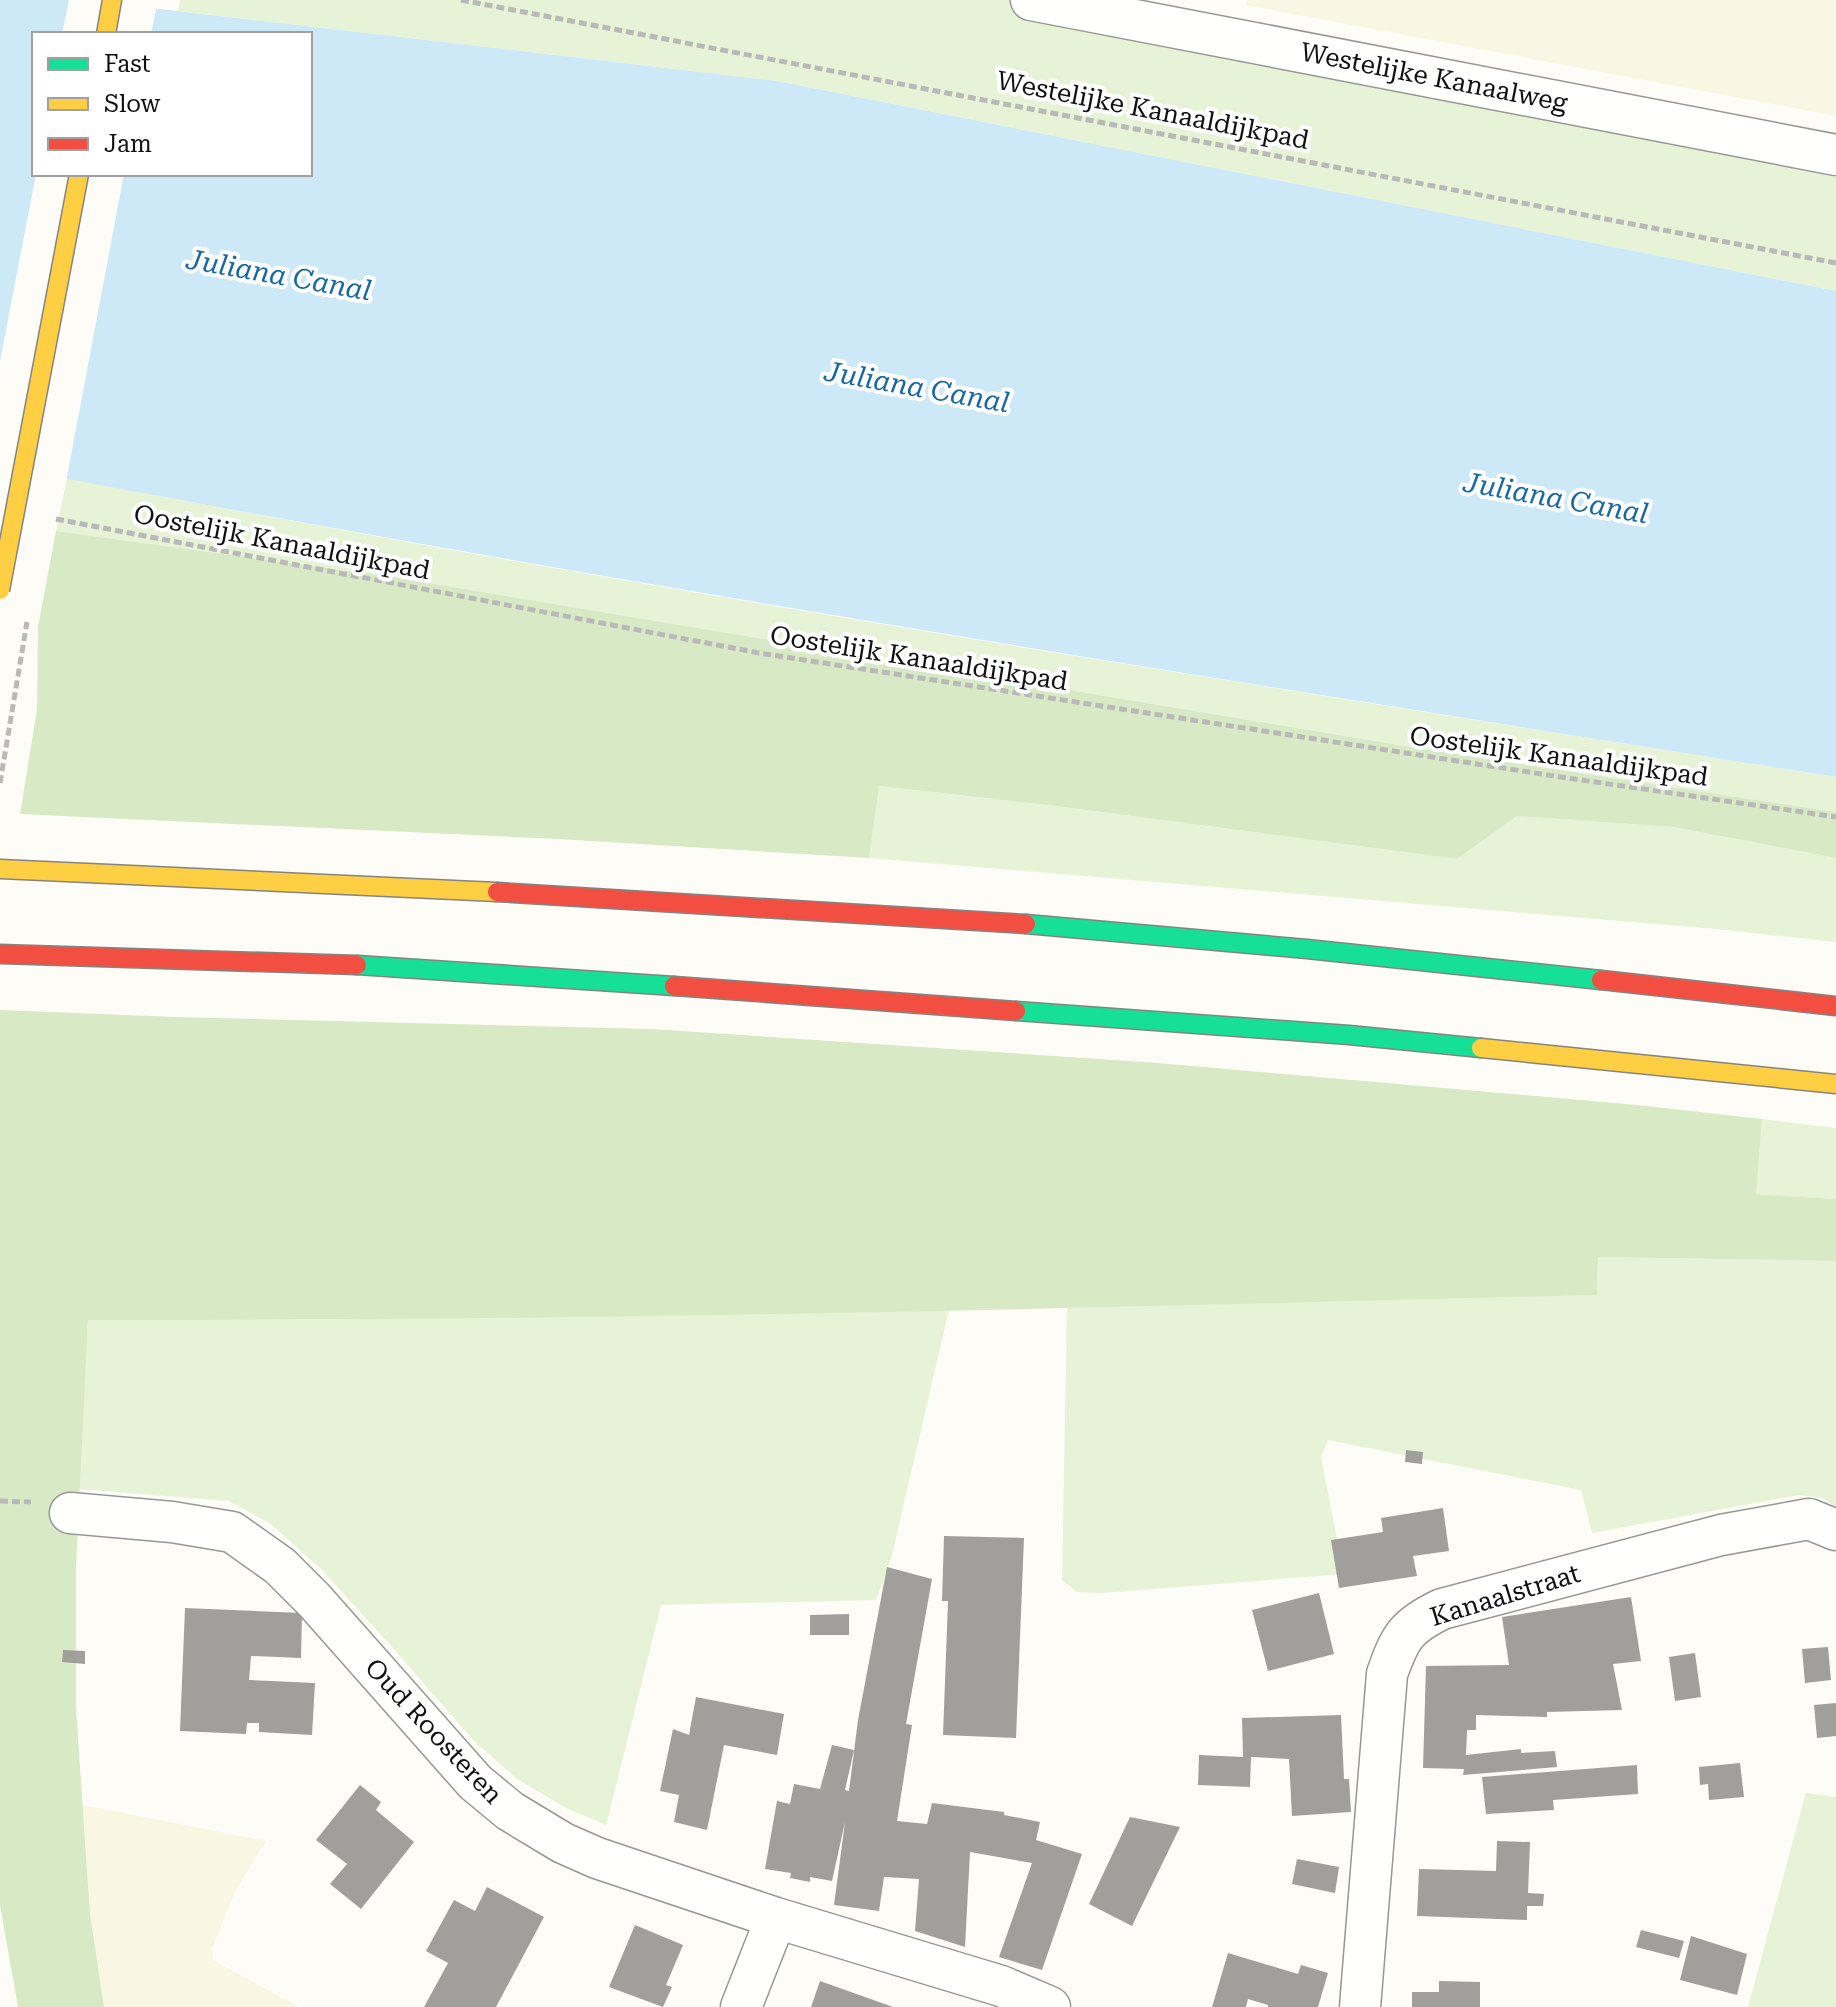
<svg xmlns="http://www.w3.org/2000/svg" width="1836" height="2007" font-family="'Roboto Serif',serif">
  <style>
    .farmland { fill: #f9f7e4 }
    .green { fill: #e7f3d7 }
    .forest { fill: #d8eac5 }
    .water { fill: #cde8f7; fill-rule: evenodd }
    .pier { fill: #fdfcf7 }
    .building { fill: #a19f9c }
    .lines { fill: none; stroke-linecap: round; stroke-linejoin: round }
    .street-casing { stroke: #979795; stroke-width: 43 }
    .fast-casing { stroke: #858482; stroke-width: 21 }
    .slow-casing { stroke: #858482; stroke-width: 21 }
    .jam-casing { stroke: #858482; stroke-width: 21 }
    .path { stroke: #b9b9b8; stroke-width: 5; stroke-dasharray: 8 4; stroke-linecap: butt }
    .street { stroke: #fffffe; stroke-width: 40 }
    .fast { stroke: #16e098; stroke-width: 18 }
    .slow { stroke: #ffcf43; stroke-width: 18 }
    .jam { stroke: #f24e42; stroke-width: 18 }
    .slow-bridge-casing { stroke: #858482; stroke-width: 21; stroke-linecap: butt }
    .slow-bridge { stroke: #ffcf43; stroke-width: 18 }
    .labels { text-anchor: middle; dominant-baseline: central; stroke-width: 8; stroke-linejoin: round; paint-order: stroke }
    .street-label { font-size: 26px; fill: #111; stroke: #fff }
    .water-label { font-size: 28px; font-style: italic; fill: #1768a6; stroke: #fff }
  </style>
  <rect width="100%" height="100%" fill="#fdfcf7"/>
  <!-- farmland -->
  <path class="farmland" d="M1248,0h588v116l-591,-111z
    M83,1805l183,36 -29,47 -25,60 1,12 86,47h-195l-14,-93z"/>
  <!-- green -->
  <path class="green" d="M180,0h859l797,153v138l-1059,-210 -599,-70z
    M67,478c587,115 1178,205 1769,299v35l-413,-63 -1024,-171 -343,-47z
    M878,786l170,19 409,54 60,-43 156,11 163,31v84l-120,-13 -847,-71z
    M1762,1119l74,9v71l-81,-5z
    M1598,1257l238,4v246l-14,-9 -23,-3 -207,38 -11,-43 -253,-50 -7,17 23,117 -243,19 -24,-1 -15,-12 5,-272 530,-13z
    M949,1310l-58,249 -15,41 -215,5 -55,220 -40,-17 -49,-29 -43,-38 -81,-93 -71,-78 -51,-46 -42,-23 -151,-12 10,-169h213z
    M1806,1793l30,4v210h-88z"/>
  <!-- forest -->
  <path class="forest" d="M56,531l343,47 1024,171 413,63v46l-163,-31 -156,-11 -60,43 -409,-54 -169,-19 -10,72 -311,-19 -538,-25 17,-104 1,-83z
    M0,1010l176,7 475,12 507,34 479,42 125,14 -6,75 80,5v62l-238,-4 -1,38c-503,13 -1006,26 -1509,25l-12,247v141l14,206 14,93h-86l-18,-102z"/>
  <!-- water -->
  <path class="water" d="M0,0h83l694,81 1059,210v486c-613,-97 -1226,-194 -1836,-311zM34,34h276v140h-276z"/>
  <!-- pier -->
  <path class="pier" d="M69,0h50l38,5 -6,29h-89z
    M36,174h88l-58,308 -66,-12v-109z"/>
  <!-- building -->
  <path class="building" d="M1406,1450l17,2 -1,12 -17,-2z
    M1443,1508l6,43 -36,5 4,20 -78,12 -8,-48 52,-8 -2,-14z
    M944,1536l80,2 -8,200 -73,-3 5,-134h-6z
    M887,1567l45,12 -26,145 6,1 -15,96 30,3 5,-21 72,9v3l36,7 -4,18 46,14 -40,116 -43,-13 33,-94 -62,-11 -5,95 -50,-16 4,-52 -35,-2 -5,34 -45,-6 11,-83 -13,59 -22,-4v5l-20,-4 1,-5 -26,-4 12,-68 13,3 4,-20 26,5 12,-44 22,5 -9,40 4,1 9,-71z
    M1319,1593l15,61 -66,17 -16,-61z
    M1631,1597l10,64 -28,3 9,46 -75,2v5l-71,-2v15h-9l-1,25 55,-6v4l34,-2 2,16 -94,8 1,-6 -41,-1 3,-102 83,-1 -7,-48z
    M185,1608l117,5 -1,45 -50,-2 -2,24 66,3 -3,52 -53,-3v-9h-12l-1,11 -66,-3z
    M849,1614v21h-39v-20z
    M1828,1647l3,33 -26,3 -3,-34z
    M63,1650l22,1v13l-23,-2z
    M1695,1653l6,44 -26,4 -6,-44z
    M696,1697l88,17 -7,41 -53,-10 -17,85 -33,-8 5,-27 -19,-4 13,-62 16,6z
    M1836,1703v33l-19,2 -3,-33z
    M1341,1715l3,64h5l2,33 -59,4 -3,-57 -38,-2 -1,30 -52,-2 1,-30 44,2 -1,-39z
    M1740,1763l4,34 -35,3 -1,-16 -8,1 -1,-18z
    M1637,1765l1,29 -85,6 1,10 -68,4 -4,-37z
    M360,1785l21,17 -5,8 38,32 -53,67 -31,-25 17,-20 -31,-24z
    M1130,1817l50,10 -48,99 -43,-22z
    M1497,1841l33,1 -2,51 16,1 -1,12h-16v14l-110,-4 2,-47 77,2z
    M1297,1859l42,8 -4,26 -43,-9z
    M487,1887l57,30 -48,90h-72l24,-44 -22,-12 28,-51 21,11z
    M635,1925l48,20 -17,40 6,2 -9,20 -54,-20z
    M1641,1930l43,11 -5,17 -43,-11z
    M1691,1936l56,18 -10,41 -57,-15z
    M1228,1953l70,21 3,-9 27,8 -10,34h-50v-2l-20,-6 -2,8h-34z
    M820,1981l73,26h-82z
    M1439,1981l41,1v25h-68v-15h27z"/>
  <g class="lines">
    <defs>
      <path id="street" d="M1031,0l805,155
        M70,1513l102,9 60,10 48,34 34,34 161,182 35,29 53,32 34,15 179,60 225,68 49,21
        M741,2007l35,-89
        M1360,2007l27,-333c13,-37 19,-48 55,-65l279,-74 88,-16 27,11"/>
      <path id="fast" d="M1026,924l281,25 294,31
        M357,965l317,21
        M1016,1011l333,24 132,13"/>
      <path id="slow" d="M106,34l6,-34
        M0,869l497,23
        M1481,1048l355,36"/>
      <path id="jam" d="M497,892l529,32
        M0,954l357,11
        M1601,980l235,26
        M674,986l342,25"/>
    </defs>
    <!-- street casing -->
    <use href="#street" class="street-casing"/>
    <!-- fast casing -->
    <use href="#fast" class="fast-casing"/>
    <!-- slow casing -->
    <use href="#slow" class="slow-casing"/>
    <!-- jam casing -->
    <use href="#jam" class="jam-casing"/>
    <!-- path -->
    <path class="path" d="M461,0l1375,263
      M56,519l703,134 802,124 275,40
      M0,783l27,-161
      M0,1501l31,1"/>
    <!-- street -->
    <use href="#street" class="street"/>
    <!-- fast -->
    <use href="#fast" class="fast"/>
    <!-- slow -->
    <use href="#slow" class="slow"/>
    <!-- jam -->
    <use href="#jam" class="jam"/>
    <defs>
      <path id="slow-bridge" d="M0,590l79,-416"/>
    </defs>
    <!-- slow-bridge casing -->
    <use href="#slow-bridge" class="slow-bridge-casing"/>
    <!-- slow-bridge -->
    <use href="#slow-bridge" class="slow-bridge"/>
  </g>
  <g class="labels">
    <!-- street labels -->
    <g class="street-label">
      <text transform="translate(1434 77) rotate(11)">Westelijke Kanaalweg</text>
      <text transform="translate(1153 110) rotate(11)">Westelijke Kanaaldijkpad</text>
      <text transform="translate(282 542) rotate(11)">Oostelijk Kanaaldijkpad</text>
      <text transform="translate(919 658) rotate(9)">Oostelijk Kanaaldijkpad</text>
      <text transform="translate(1559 756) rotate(8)">Oostelijk Kanaaldijkpad</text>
      <text transform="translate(1505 1595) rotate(-17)">Kanaalstraat</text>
      <text transform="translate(434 1731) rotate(47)">Oud Roosteren</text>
    </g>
    <!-- water labels -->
    <g class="water-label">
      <text transform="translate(279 275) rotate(10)">Juliana Canal</text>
      <text transform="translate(917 387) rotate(10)">Juliana Canal</text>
      <text transform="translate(1556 498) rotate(10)">Juliana Canal</text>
    </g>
  </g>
  <!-- legend -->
  <rect x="32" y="32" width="280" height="144" fill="#ffffff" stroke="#a0a0a0" stroke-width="2"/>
  <rect x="48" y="58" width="40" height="12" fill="#16e098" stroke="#a0a0a0" stroke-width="2"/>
  <text x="104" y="72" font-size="24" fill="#111111">Fast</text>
  <rect x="48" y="98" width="40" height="12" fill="#ffcf43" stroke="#a0a0a0" stroke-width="2"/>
  <text x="104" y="112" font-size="24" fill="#111111">Slow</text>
  <rect x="48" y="138" width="40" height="12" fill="#f24e42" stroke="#a0a0a0" stroke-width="2"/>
  <text x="104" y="152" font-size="24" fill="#111111">Jam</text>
</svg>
